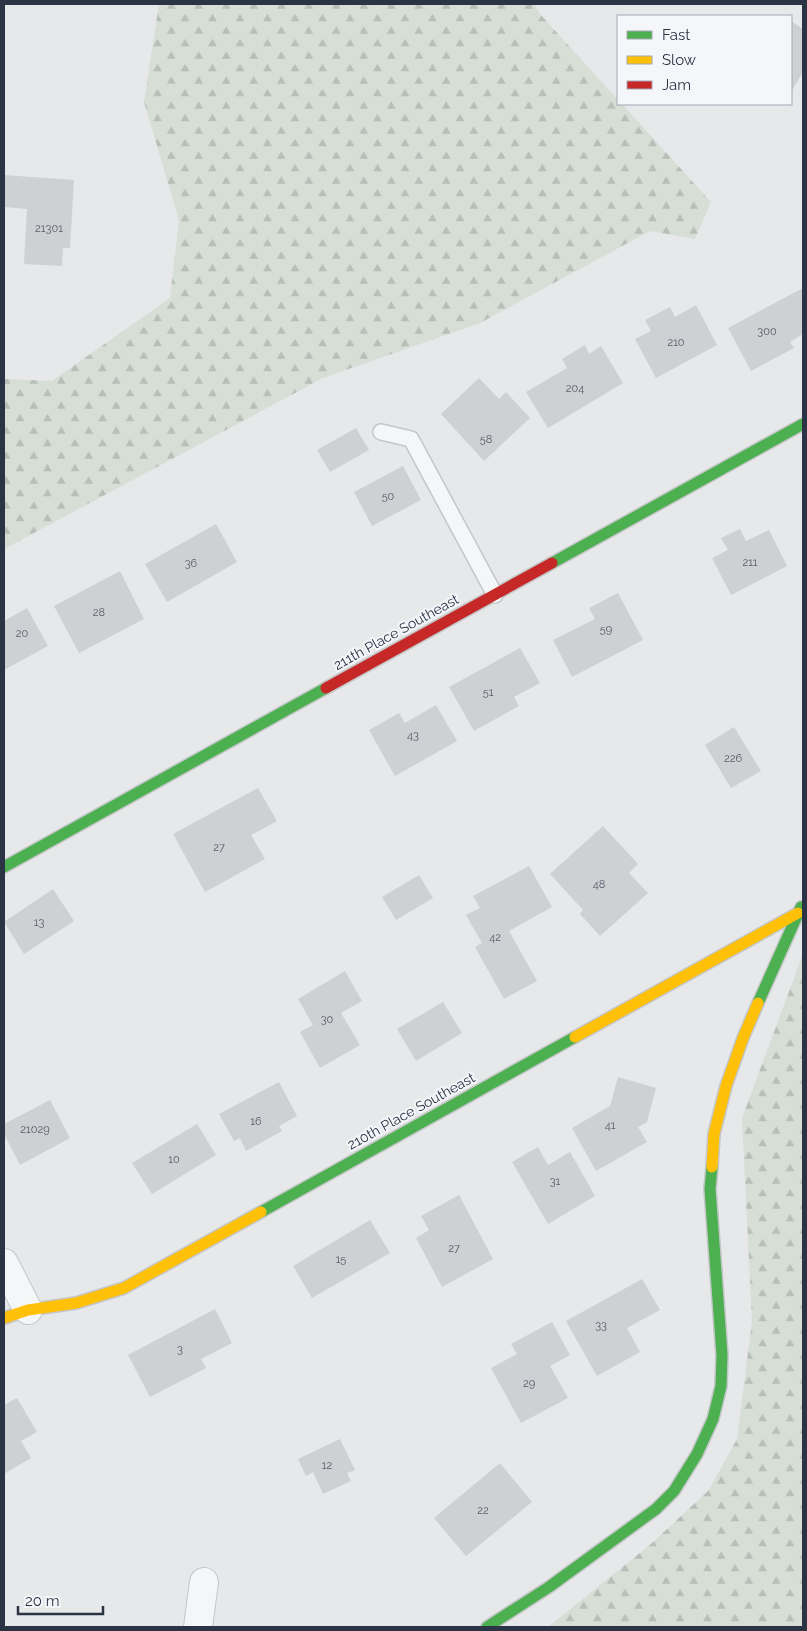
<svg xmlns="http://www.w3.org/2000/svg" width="807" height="1631" font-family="Raleway,sans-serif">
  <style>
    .forest { fill: url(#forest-firs) }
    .building { fill: #ced0d3 }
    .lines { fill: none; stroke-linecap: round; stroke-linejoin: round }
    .lane-casing { stroke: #c4c6c8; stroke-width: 18 }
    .street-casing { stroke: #c4c6c8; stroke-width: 30 }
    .fast-casing { stroke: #c4c6c8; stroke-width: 14 }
    .slow-casing { stroke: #c4c6c8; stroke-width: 14 }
    .jam-casing { stroke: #c4c6c8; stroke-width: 14 }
    .lane { stroke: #f5f6f7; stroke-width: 15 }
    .street { stroke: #f5f6f7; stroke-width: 28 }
    .fast { stroke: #4caf50; stroke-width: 11 }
    .slow { stroke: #ffc107; stroke-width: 11 }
    .jam { stroke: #c62828; stroke-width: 11 }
    .labels { text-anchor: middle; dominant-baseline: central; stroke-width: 4; stroke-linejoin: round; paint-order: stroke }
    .number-label { font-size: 11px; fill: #545c69 }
    .street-label { font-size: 14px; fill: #2b3445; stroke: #f4f6f9 }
  </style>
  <defs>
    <pattern id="forest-firs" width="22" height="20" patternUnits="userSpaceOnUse" patternTransform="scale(1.25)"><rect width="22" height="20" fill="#d6ded6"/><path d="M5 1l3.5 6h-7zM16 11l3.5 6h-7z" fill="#b8bfb9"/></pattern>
  </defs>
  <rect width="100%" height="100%" fill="#e6e8ea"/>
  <!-- forest -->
  <path class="forest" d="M159,4h376l5,10 78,86v4h4l89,98 -16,37 -45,-8 -170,92 -157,55 -319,171v-170l48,2 118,-83 9,-78 -35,-118z
    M803,954v673h-255l103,-83 58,-54 28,-51 15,-118 -10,-203z"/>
  <!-- building -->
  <path class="building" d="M791,21l12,8v43l-12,20z
    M4,175l70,5 -4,68h-7l-1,18 -38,-2 3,-55 -23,-2z
    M803,288v46l-13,8 4,6 -43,23 -23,-43z
    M696,305l21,40 -61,33 -21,-39 16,-8 -6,-11 25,-13 5,10z
    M585,345l4,9 12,-8 22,37 -75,45 -22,-36 41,-24 -5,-9z
    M479,378l20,21 7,-7 24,26 -46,43 -43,-47z
    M356,428l13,22 -39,22 -13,-22z
    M403,466l18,34 -49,26 -18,-34z
    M216,524l21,38 -70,40 -22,-38z
    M740,529l6,12 23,-11 18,36 -56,29 -19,-37 16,-8 -7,-12z
    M120,571l24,48 -65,34 -25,-47z
    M618,593l25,47 -71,37 -19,-37 42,-21 -6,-11z
    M27,608l21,38 -44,24v-49z
    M520,648l20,35 -26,14 5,9 -45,25 -25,-44z
    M436,705l21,36 -62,35 -26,-46 30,-17 6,10z
    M734,727l27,44 -30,17 -26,-43z
    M258,788l19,33 -26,14 14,24 -60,33 -32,-58z
    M603,826l35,38 -9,9 19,20 -48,43 -20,-22 3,-4 -33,-36z
    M529,866l23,41 -43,24 28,50 -33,18 -29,-52 7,-4 -16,-28 14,-7 -7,-12z
    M419,875l14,23 -37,22 -14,-23z
    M53,889l21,32 -50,33 -20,-32z
    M345,971l17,30 -21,12 19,32 -40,23 -20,-36 13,-7 -15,-26z
    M443,1002l19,31 -46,28 -19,-32z
    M618,1077l38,11 -9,34 -9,5 9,15 -51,29 -24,-43 38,-22z
    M279,1082l18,34 -18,10 3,5 -36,20 -6,-13 -6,3 -15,-27z
    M50,1100l20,38 -50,27 -16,-31v-10z
    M197,1124l19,31 -64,39 -20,-31z
    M538,1147l10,18 22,-13 25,44 -47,28 -36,-62z
    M459,1195l34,64 -51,28 -26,-49 13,-8 -8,-14z
    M370,1220l20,33 -78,45 -19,-32z
    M642,1279l18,31 -33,18 13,24 -43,24 -31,-55z
    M215,1309l17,34 -31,16 5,9 -56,29 -22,-42z
    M552,1322l18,33 -20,11 18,32 -47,25 -30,-55 26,-14 -6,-10z
    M17,1398l20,34 -16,9 10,17 -27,16v-69z
    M340,1439l15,31 -8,3 4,8 -28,13 -10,-22 -7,4 -8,-17z
    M500,1463l32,39 -66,54 -32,-38z"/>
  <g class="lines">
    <defs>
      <path id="lane" d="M381,432l30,7 84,156"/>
      <path id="street" d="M4,1263l24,47
        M198,1627l6,-45"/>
      <path id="fast" d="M552,563l251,-139
        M4,867l322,-179
        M758,1003l43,-96
        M261,1212l314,-175
        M487,1627l62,-40 107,-78 18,-18 23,-37 16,-35 8,-33 1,-31 -12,-166 2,-22"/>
      <path id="slow" d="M575,1037l223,-124
        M712,1167l2,-33 12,-48 17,-48 15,-35
        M4,1318l24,-8 48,-7 48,-15 137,-76"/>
      <path id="jam" d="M326,688l226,-125"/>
    </defs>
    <!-- lane casing -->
    <use href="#lane" class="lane-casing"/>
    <!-- street casing -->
    <use href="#street" class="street-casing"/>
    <!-- fast casing -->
    <use href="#fast" class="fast-casing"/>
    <!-- slow casing -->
    <use href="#slow" class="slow-casing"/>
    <!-- jam casing -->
    <use href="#jam" class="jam-casing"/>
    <!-- lane -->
    <use href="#lane" class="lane"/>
    <!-- street -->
    <use href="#street" class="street"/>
    <!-- fast -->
    <use href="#fast" class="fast"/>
    <!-- slow -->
    <use href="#slow" class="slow"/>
    <!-- jam -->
    <use href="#jam" class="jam"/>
  </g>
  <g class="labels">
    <!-- number labels -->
    <g class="number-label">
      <text x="49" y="228">21301</text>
      <text x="767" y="331">300</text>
      <text x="676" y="342">210</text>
      <text x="575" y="388">204</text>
      <text x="486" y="439">58</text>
      <text x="388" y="496">50</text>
      <text x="750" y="562">211</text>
      <text x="191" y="563">36</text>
      <text x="99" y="612">28</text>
      <text x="606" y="629">59</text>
      <text x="22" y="633">20</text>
      <text x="488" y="692">51</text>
      <text x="413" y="735">43</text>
      <text x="733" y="758">226</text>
      <text x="219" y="847">27</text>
      <text x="599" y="884">48</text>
      <text x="39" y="922">13</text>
      <text x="495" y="937">42</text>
      <text x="327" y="1019">30</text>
      <text x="256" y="1121">16</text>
      <text x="610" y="1125">41</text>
      <text x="35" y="1129">21029</text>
      <text x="174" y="1159">10</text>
      <text x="555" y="1181">31</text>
      <text x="454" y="1248">27</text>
      <text x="341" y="1259">15</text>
      <text x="601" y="1325">33</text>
      <text x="180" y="1349">3</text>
      <text x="529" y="1383">29</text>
      <text x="327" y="1465">12</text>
      <text x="483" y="1510">22</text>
    </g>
    <!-- street labels -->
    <g class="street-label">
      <text transform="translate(396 632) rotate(-29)">211th Place Southeast</text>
      <text transform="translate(411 1111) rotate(-29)">210th Place Southeast</text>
    </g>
  </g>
  <!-- border -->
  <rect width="807" height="1631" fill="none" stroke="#2b3445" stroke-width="10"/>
  <!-- legend -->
  <rect x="617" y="15" width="175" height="90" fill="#f4f6f9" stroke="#a4a8b1"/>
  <rect x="627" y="31" width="25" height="8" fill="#4caf50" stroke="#a4a8b1"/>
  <text x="662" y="40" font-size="15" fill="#2b3445">Fast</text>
  <rect x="627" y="56" width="25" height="8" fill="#ffc107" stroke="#a4a8b1"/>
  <text x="662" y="65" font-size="15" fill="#2b3445">Slow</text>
  <rect x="627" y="81" width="25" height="8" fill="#c62828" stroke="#a4a8b1"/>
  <text x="662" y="90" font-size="15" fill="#2b3445">Jam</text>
  <!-- scale -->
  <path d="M18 1606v8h85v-8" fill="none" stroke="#2b3445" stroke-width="2.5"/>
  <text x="25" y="1606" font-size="15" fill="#2b3445" stroke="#f4f6f9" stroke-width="4" paint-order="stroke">20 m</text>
</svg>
